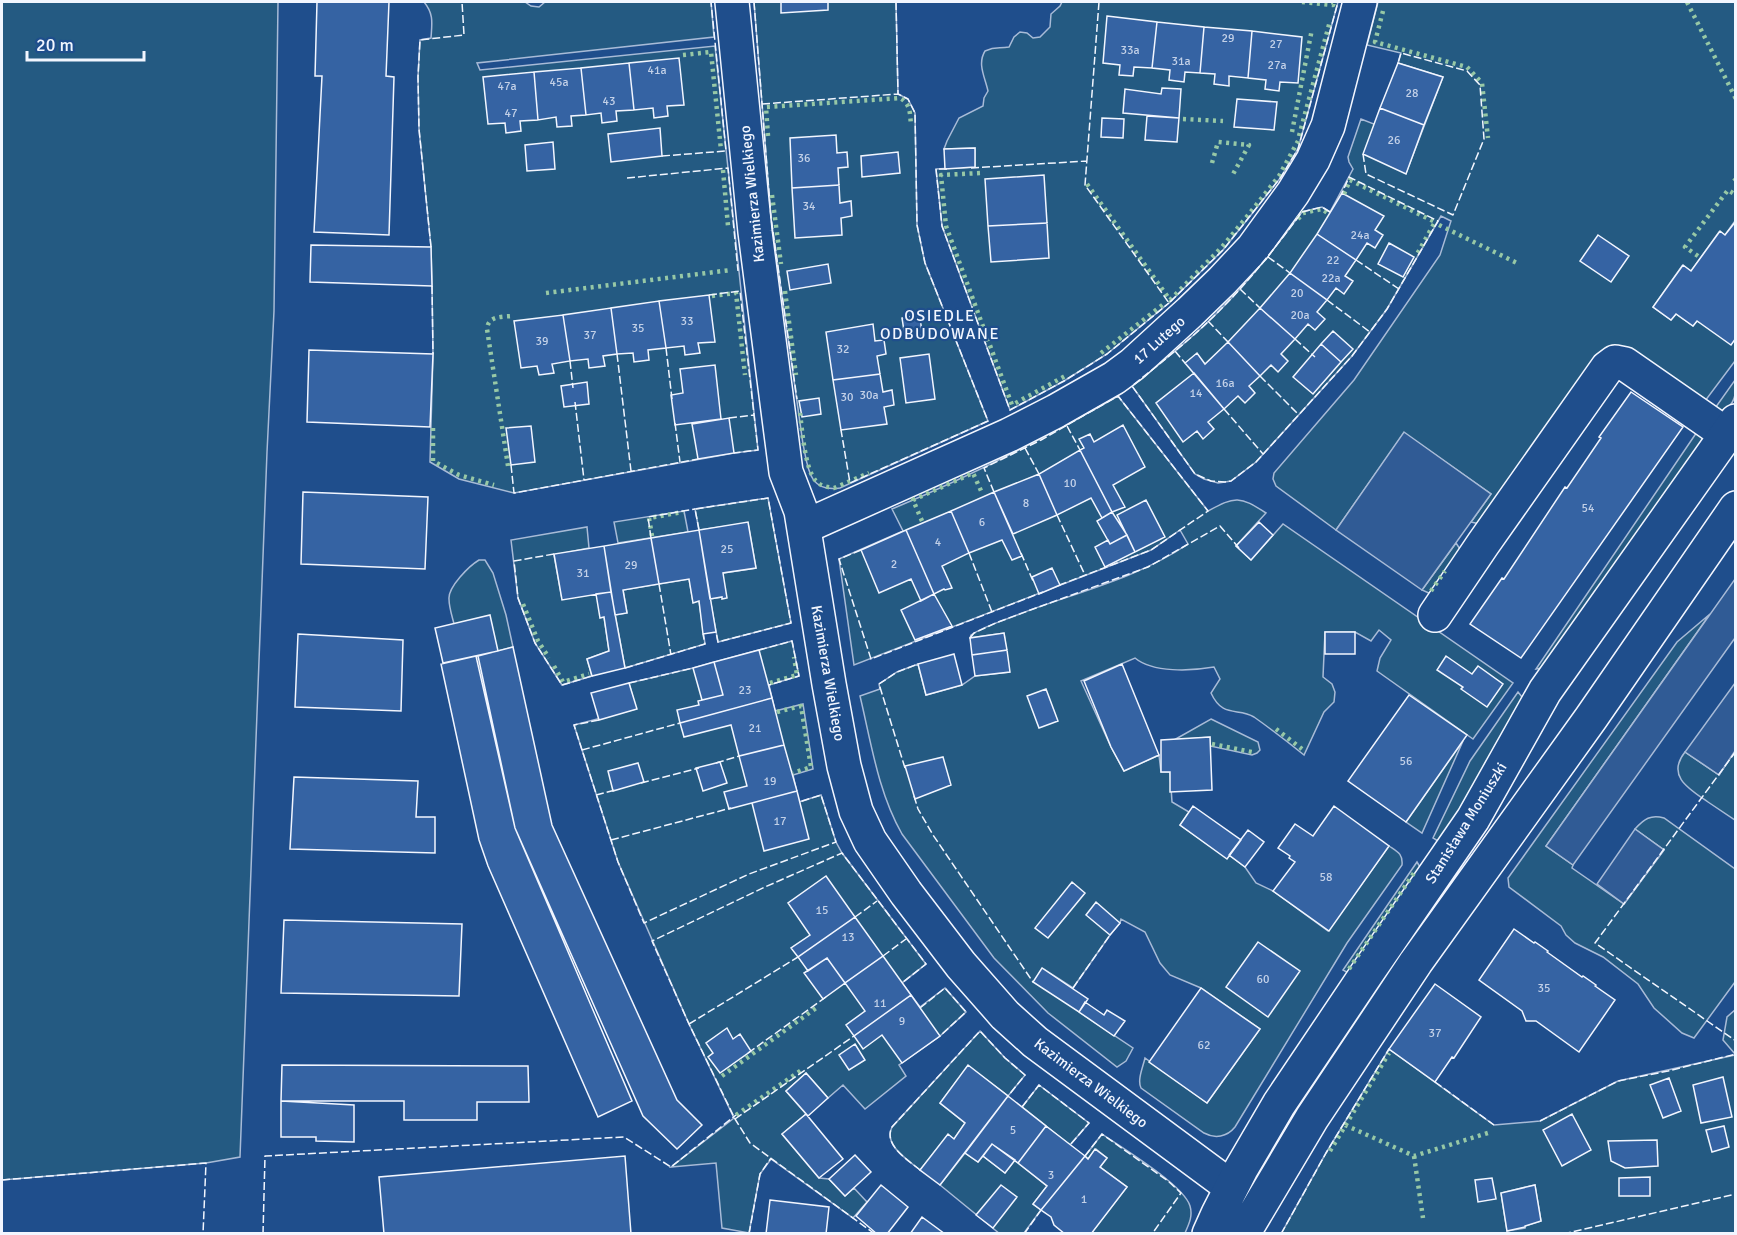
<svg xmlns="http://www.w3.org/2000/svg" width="1737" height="1235" font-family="Signika,sans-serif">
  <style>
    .green { fill: #245a82; stroke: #a8bbd7; stroke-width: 1.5; fill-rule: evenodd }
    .parking { fill: #305b95; stroke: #a8bbd7; stroke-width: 1.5 }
    .building { fill: #3563a3; stroke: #f2f6ff; stroke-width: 1.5 }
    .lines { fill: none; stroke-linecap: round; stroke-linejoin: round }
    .minor-casing { stroke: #f2f6ff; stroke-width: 36 }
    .tertiary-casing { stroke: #f2f6ff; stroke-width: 36 }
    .minor { stroke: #1f4e8c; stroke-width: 33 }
    .tertiary { stroke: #1f4e8c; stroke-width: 33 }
    .hedge { stroke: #97c8a6; stroke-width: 4.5; stroke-dasharray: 3 4.5; stroke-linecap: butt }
    .fence { stroke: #f2f6ff; stroke-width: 1.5; stroke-dasharray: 8 3; stroke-linecap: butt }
    .labels { text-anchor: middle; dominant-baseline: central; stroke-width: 4.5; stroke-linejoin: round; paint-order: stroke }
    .number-label { font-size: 12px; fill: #c3d1e8 }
    .street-label { font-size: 15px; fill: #f2f6ff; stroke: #1f4e8c }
    .neighbourhood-label { font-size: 16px; letter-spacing: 1.5px; fill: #f2f6ff; stroke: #1f4e8c }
  </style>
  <rect width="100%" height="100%" fill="#1f4e8c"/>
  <!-- green -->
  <path class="green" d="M2,2h276l-4,309 -7,141 -27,705 -34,6 -204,17z
    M424,2h101l6,4 8,1 6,-5h166l3,35 -237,26 3,7 235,-24 43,404 -24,3 -220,40 -55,-14 -29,-17 3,-108 -1,-68 -1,-39 -12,-118 -1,-52 2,-37 11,-2c1,-15 3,-24 -7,-36z
    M754,2h142l2,92 10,5 7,14 2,112 8,38 63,158 -148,67c-32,5 -32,-21 -37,-44l-32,-226z
    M1062,2h276l-40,147 -17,28 -30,38 -28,35 -54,53 -62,51 -43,27 -54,29 -68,-184 -6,-57 39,-2v-19l-31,1 3,-8 12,-23 24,-12 1,-8 4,-7c-3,-14 -11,-27 -3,-40 11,-5 14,-2 24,-4l5,-10 6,-5 7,1 6,5 7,-1 10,-10 1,-13 9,-8z
    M1378,2h357v219l-10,14 -6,-3 -28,39 -9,-5 -29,41 18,13 5,-6 17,12 4,-5 38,17v23l-33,44 -87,-60 -126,177 -5,3 -13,-3 20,-28 -87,-61 -68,97 -60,-44 -3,-7 1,-6 80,-93 86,-125 11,-34 -10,-5 -54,93 -35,47 -96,106 -25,19 -6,1 -7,1 -14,-4 -9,-5 -63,-88c31,-25 63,-50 90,-78 30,-30 55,-63 80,-96l20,-5 8,5 23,-43 -4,-7 -1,-5 13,-38 13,5 32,49 37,-96 -45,-14 3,-10 -34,-8z
    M1735,380c0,4 2,11 0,15 -2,11 -12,18 -22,16z
    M1118,396l90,115c27,-15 32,-15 58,2l-30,33 15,14 32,-36 230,159 -40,56 -96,-68 3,-13 11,-18 -12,-10 -8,11 -16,-9h-30l-2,45 9,7 3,8 -1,10 -10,10 -20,43c-16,-13 -33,-26 -50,-38 -16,-10 -31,2 -43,-24l9,-14 -6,-12c-23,4 -61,6 -79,-9l-54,23 30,66 13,24 35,-16 2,17h9l2,30 17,10 -9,13 47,33 2,-3 16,12 11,16 17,8 55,40 61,-85c9,6 14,8 13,19l-55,78 -112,184c-8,10 -20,12 -31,6l-63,-45c-4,-8 2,-21 4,-30l62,45 53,-74 -59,-41 -31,-13 -10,-12 -15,-31 -24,-13 -1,4 -10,12 -37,53 -31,-20 37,44 54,36 -7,13 -9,6 -69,-54 -54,-55 -92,-124c-24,-42 -31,-92 -42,-138l20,-7 -1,-5 18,-12 21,-8 8,31 36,-10 13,-9 34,-4 -5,-39 -34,5 1,-3c15,-10 35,-15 51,-22 56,-21 116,-35 166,-69l-8,-14 -29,20 -297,115 -15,-106 64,-28 -11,-22c79,-33 153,-71 226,-113z
    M1699,429l6,11 -157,227 -12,2z
    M768,498l23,125 -73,19 -8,-43 12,-2v1l1,-25 33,-5 -8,-45 -49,7 -4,-21z
    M684,511l4,21 -70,11 -4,-21z
    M587,527l2,21 -35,7 8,44 34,-5 8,23 5,34 -22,8 5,17 -30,9 -27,-42 -17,-45 -7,-58z
    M1456,543l6,9 -31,42 -9,-4z
    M479,560h6l8,13 13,42 7,32 -15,4 -44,-27c-2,-8 -5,-17 -5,-25 -1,-12 20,-33 30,-39z
    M689,579l4,23 6,-1 6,43 -80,24 -10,-53 12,-2 -4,-23z
    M1710,614l-164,232 27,19 -1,3 52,36 40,-54 -29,-21c9,-10 16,-15 29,-11l71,51v113l-41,56 -12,-5 -28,-25 -16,-24 -35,-27 -28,-14 -9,-8 -5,-9 -52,-39 -1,-9 169,-236z
    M792,641l7,35 -30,9 6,26 28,-7 10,65 -20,6 6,27 22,-7 15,47 6,11 84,111 -24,19 18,24 25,-19 21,24 -26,24 -41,29 7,11 -41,33 -22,-24 -15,13 -22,-25 -20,18 20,23 -24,20 37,44 10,1 16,17 9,-8 13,14 -14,16 -82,-59 -11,15 -11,59 -27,-5 -6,-65 -45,4 63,-49 -45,-94 -71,-162 -44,-137 62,-16 -7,-26 64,-15z
    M1518,692l8,10 -35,67 -53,72 -5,-3 37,-77z
    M1211,719l47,23 2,8 -3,3 -5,2 -42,-9v-9l-36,3z
    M1463,741l-41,92 -16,-11z
    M1735,751v69c-9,-6 -18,-12 -27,-18 -19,-13 -42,-26 -23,-50l34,23z
    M1417,862l3,5 -70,107 -7,-4z
    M1735,1010v44l-12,-14 4,-23z
    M980,1031l25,27 20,17 -17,21 -40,-30 -28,37 25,20 -11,16 -6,-4 -28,35c-12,-10 -37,-25 -28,-43z
    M1389,1049l105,76 46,-4 78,-40 117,-26v178l-454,1 45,-81zM1535,1185l6,36 -16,5v2l-18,3 -6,-38z
    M1039,1085l50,38 -19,22 -48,-38z
    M1102,1134c19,13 82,51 88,72 3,10 -1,18 -5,27h-94l36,-46 -27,-20 7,-9 -11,-9 -8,10 -3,-3z
    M965,1153l13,9 5,-6 22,17 10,-13 32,26 -14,18 8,6 -17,23 -24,1 -60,-49z"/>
  <!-- parking -->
  <path class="parking" d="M1404,432l87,62 -69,96 -86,-60z
    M1735,579v59l-162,227 -27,-19z
    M1735,683v68l-16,24 -34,-23z
    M1635,829l29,21 -40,54 -27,-20z"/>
  <!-- building -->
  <path class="building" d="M317,2h72l-3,74 8,1 -5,158 -75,-3 8,-156h-7z
    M781,2h47v8l-47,3z
    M1107,16l50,6 -5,46 -18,-1 -1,9 -14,-1 1,-10 -17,-2z
    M1157,22l47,5 -4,46 -15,-1 -1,10 -15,-2 1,-10 -18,-2z
    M1204,27l48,4 -4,47 -19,-2v10l-15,-2 1,-10 -15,-1z
    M1252,31l50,6 -4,46 -18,-1 -1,9 -14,-2 1,-9 -18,-2z
    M679,58l5,47 -17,1 1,10 -14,2 -1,-10 -19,2 -5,-47z
    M629,63l5,47 -18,1 1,10 -15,2 -1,-10 -15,2 -5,-47z
    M1398,63l45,14 -19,48 -44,-17z
    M581,68l5,47 -15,1 1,10 -15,1 -1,-10 -18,3 -4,-48z
    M534,72l4,48 -18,1 1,10 -15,2 -1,-10 -17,1 -5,-47z
    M1162,88l19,1 -2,29 -56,-5 2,-24 36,5z
    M1237,99l40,3 -3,28 -40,-3z
    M1380,108l44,17 -18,49 -43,-20z
    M1147,116l32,2 -2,24 -32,-2z
    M1102,118l22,1 -1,19 -22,-1z
    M660,128l2,28 -51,6 -3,-28z
    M836,135l1,18 10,-1 1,15 -10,1 1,17 -47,3 -2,-50z
    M553,142l2,27 -28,2 -2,-26z
    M975,148v19l-30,2 -1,-20z
    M898,152l2,21 -38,4 -1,-21z
    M1044,175l3,48 -59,3 -3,-47z
    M839,185l1,18 11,-2 1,15 -11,2 1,17 -47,3 -3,-50z
    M1342,193l42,23 -9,14 8,5 -8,13 -8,-5 -11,17 -39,-26z
    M1736,221v117l-5,7 -34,-24 -4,5 -17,-12 -5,6 -18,-13 30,-42 8,6 29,-40 5,4z
    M1047,223l2,35 -58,4 -3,-36z
    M1317,234l39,26 -11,16 8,5 -9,13 -8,-6 -9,12 -37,-27z
    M1598,235l31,21 -18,26 -31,-21z
    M1389,243l25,14 -11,20 -25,-13z
    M311,245l120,2 1,39 -122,-4z
    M828,264l3,19 -41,7 -3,-19z
    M1290,273l37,27 -10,12 8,7 -10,11 -7,-6 -13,15 -35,-31z
    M709,295l6,47 -17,1 2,10 -15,2 -1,-9 -18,2 -7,-47z
    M659,301l7,47 -18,2 1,10 -15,2 -1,-9 -16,1 -6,-46z
    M611,308l6,46 -14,2 2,10 -16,2 -1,-9 -18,2 -7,-46z
    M1260,308l35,31 -14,15 7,7 -10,11 -7,-7 -11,11 -32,-34z
    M563,315l7,46 -18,3 2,9 -15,2 -2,-9 -16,2 -7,-47z
    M920,315l2,20 -17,2 -3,-19z
    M873,324l2,17 9,-1 2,14 -9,2 3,18 -47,6 -7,-48z
    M1333,331l20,18 -12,13 -20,-18z
    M1228,342l32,34 -11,10 6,7 -10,10 -7,-7 -14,13 -39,-46 12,-10 8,11z
    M1321,344l20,18 -28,32 -20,-17z
    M309,350l124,4 -3,73 -123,-5z
    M929,354l6,45 -29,4 -6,-45z
    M715,365l6,54 -46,6 -4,-30 12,-2 -3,-24z
    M1194,373l30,36 -16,13 6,7 -11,10 -6,-8 -14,11 -27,-39z
    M880,374l3,18 9,-2 2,15 -10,2 3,17 -46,6 -8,-50z
    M587,382l2,22 -25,3 -3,-21z
    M1631,392l52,35 -162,231 -51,-34 32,-46 2,1 61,-92 2,1 34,-50 -2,-1z
    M819,398l2,16 -19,3 -3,-16z
    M729,418l5,35 -36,6 -6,-35z
    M1123,425l22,42 -32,18 12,22 -13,5 -32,-62 4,-2 -5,-9 11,-5 4,8z
    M531,426l4,36 -24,3 -5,-37z
    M1080,450l32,62 -10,6 -11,-20 -34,17 -18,-41z
    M1039,474l18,41 -44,19 -19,-42z
    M303,492l125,5 -3,72 -124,-5z
    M994,492l28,64 -10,4 -10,-20 -33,13 -18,-42z
    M1146,500l19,37 -30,15 -18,-37z
    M951,511l18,42 -27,13 10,22 -7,2 -1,-1 -10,5 -28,-64z
    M1112,512l15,23 -17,9 -13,-23z
    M748,522l8,46 -33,5 4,25 -5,1v-2l-12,2 -11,-69z
    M1259,522l14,13 -22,25 -15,-14z
    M699,530l17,102 -13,2 -4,-33 -6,2 -4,-24 -30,5 -8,-46z
    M906,530l28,64 -13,7 -10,-22 -32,14 -18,-43z
    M1127,535l8,17 -30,15 -10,-20 13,-7 2,4z
    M651,538l8,46 -36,6 4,23 -12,2 -11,-69z
    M604,546l7,46 -49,8 -8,-46z
    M1052,568l8,17 -21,9 -7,-17z
    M611,592l14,76 -33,8 -5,-17 22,-8 -5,-34 -4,1 -4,-24z
    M934,594l18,32 -37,14 -14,-30z
    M490,615l8,36 -55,12 -8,-35z
    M1325,632h30v22h-30z
    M1004,633l3,17 -35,5 -2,-17z
    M298,634l105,6 -2,71 -106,-4z
    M513,647l39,178 125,275 25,25 -25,24 -34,-33 -128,-288 -37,-172z
    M759,650l13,48 -92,25 -3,-13 22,-5 -1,-4 25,-6 -9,-33z
    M1007,650l3,22 -35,4 -3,-21z
    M954,654l8,31 -36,10 -8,-31z
    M476,656l39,172 117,273 -34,16 -110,-251 -9,-26 -38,-176z
    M1446,656l26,18 6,-8 25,18 -16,23 -26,-18 2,-2 -26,-17z
    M714,662l9,33 -21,5 -9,-32z
    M1122,664l37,91 -35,16 -13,-24 -27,-66z
    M629,683l8,26 -38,11 -8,-27z
    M1046,689l12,32 -19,7 -12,-32z
    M1409,695l58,40 -61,87 -58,-41z
    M772,698l12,47 -45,11 -8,-31 -47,12 -4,-14z
    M1210,737l2,53 -42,2v-20h-9v-32z
    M784,745l13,46 -68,18 -5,-17 23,-6 -8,-30z
    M943,757l8,28 -36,14 -10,-33z
    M720,762l7,21 -24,8 -7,-23z
    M638,763l6,19 -31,9 -5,-20z
    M294,777l124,4 -2,36h19v36l-145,-4z
    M797,791l12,48 -45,12 -12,-48z
    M1193,806l48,34 -14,19 -47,-34z
    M1334,806l55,40 -60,85 -56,-40 22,-29 -6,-4 1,-2 -12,-8 17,-24 18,12z
    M1248,830l16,12 -19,25 -16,-12z
    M826,876l29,41 -57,40 -7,-9 19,-13 -22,-32z
    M1072,882l13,11 -37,45 -13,-10z
    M1096,902l24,21 -10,12 -24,-20z
    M855,917l28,39 -38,27 -18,-25 -19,13 -10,-14z
    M284,920l178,4 -3,72 -178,-3z
    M1514,929l20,14 1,-1 13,9 -1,1 35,25 1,-1 13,9 -1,1 20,14 -36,52 -43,-31h-10l-4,-10 -43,-31z
    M1258,942l42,29 -32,46 -42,-30z
    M883,956l28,39 -57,41 -8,-11 19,-14 -20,-28z
    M827,958l18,25 -22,16 -19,-26z
    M1042,968l46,31 -9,13 -46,-30z
    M1435,984l46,33 -27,41 -2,-1 -17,25 -46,-33z
    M1201,988l59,41 -53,74 -58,-41z
    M911,995l29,41 -38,27 -20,-28 -19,14 -9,-13z
    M1085,1002l19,13 3,-5 18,11 -11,15 -35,-24z
    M727,1028l6,11 7,-5 11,17 -31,22 -12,-16 5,-4 -7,-10z
    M855,1044l10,16 -16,10 -10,-15z
    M282,1065l246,1 1,36h-52v18h-73v-19h-123z
    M968,1065l40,31 -68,89 -20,-15 28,-36 6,5 11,-16 -25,-20z
    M806,1073l22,25 -20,18 -22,-25z
    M1723,1077l9,40 -31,6 -8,-38z
    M1669,1078l12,33 -18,7 -13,-33z
    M1008,1096l38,30 -28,37 -26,-19 -14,18 -13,-9z
    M281,1101l73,4v37l-38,-1v-4h-35z
    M806,1114l37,45 -24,19 -37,-44z
    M1572,1114l19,36 -29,16 -19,-36z
    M1046,1126l39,30 -44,54 -8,-6 14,-18 -29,-23z
    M1724,1126l5,21 -17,5 -6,-22z
    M1657,1140l1,26 -33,2 -14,-7 -3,-20z
    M992,1144l23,16 -10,13 -22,-17z
    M1095,1149l12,9 -7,9 27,20 -36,47h-26l-11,-9 -3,-8 -10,-7 44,-54 3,3z
    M855,1155l16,17 -26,24 -16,-17z
    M625,1156l6,78h-247l-5,-57z
    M1650,1177v19h-31v-18z
    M1492,1178l4,21 -18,3 -3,-22z
    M881,1185l27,22 -21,27h-10l-21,-18z
    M1001,1185l16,12 -24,31 -17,-13z
    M1535,1185l6,36 -16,5v1l-18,4 -6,-38z
    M770,1200l59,7 -3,27h-60z
    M922,1217l23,17h-35z"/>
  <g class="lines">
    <defs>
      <path id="minor" d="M732,2l23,230 31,240 15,39 28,173 15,82 12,45 14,30 36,52 55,72 44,50 30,27 196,145
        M804,527l205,-92 47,-24 58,-33 19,-14 57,-52 32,-31 31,-33 40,-55 20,-33 15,-34 32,-124
        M1435,615l48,-71 124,-176 8,-6 10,2 101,70"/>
      <path id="tertiary" d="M1209,1234l9,-20 23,-45 38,-65 88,-131 106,-154 72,-128 191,-270
        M1243,1234l69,-116 104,-156 175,-244 145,-210"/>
    </defs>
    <!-- minor casing -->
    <use href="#minor" class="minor-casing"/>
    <!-- tertiary casing -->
    <use href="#tertiary" class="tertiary-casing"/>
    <!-- minor -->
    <use href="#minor" class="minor"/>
    <!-- tertiary -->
    <use href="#tertiary" class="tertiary"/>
    <!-- hedge -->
    <path class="hedge" d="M1302,2l31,3 1,-3
      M1687,2l49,97
      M1383,11l-8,31 92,25 15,16 6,55
      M683,55l28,-3 10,98
      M1183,119l40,2
      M1292,132l20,-103
      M768,136l-2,-29 134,-9c11,6 10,17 11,28
      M1299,136l31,-115
      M1212,163l6,-21 31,3 -17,31
      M723,170l5,56
      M980,173l-39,2 5,51 66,179 55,-30
      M1736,179l-3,3 3,2
      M1087,184l83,116 52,-53 27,-33 30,-38 19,-35
      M1344,194l6,-14 85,42 -19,34
      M772,195l9,69
      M1298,219l5,-6 19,-4 7,5
      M1439,225l78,38
      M1698,256l-13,-9 43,-57 8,5
      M785,291l11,84
      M546,293l185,-23
      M712,296l24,-3 9,82
      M1101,353l64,-50
      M800,413c2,16 5,57 16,68 4,5 11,6 18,7l35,-15
      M433,428v33l26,14 35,10
      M508,466l-21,-137c1,-13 14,-12 25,-13
      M922,521l-9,-21 60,-27 9,20
      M652,536l-3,-18 34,-6
      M1431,591l14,-20
      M523,604l15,37 11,17
      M554,666l9,16 26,-8
      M770,683l27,-8 -3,-18
      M777,712l24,-6 10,61 -18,6
      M1276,729l26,20
      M1212,744l40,8
      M1349,969l67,-99
      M722,1076l94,-68
      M736,1115l67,-46
      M1345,1125l69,31 77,-24
      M1330,1151l59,-98
      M1414,1156l9,62"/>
    <!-- fence -->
    <path class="fence" d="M754,2l17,216 26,181
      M896,2l2,92
      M1099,2l-14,183 84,118 54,-53 58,-73 17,-28 40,-147
      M762,104l136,-10 10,5 7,14 2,112 8,38 63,158 -138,62 -9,-53
      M1363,154l3,20 87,41 31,-76 -4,-54 -13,-14 -66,-18 -3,10
      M662,156l64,-5 -15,-149
      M971,168l116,-7
      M947,169h-11l6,57 68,184 54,-29 43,-27 62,-51
      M627,178l101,-10 10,103
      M1330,212l-8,-5 -20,5c-25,33 -50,66 -80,96 -27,28 -59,53 -90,78l63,88 16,7 14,1 6,-1 25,-19 96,-106 35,-47 51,-88 -89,-44 -7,16
      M431,247l-12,-118 -1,-52 2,-37 44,-5 -2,-33
      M1268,257l22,16
      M1356,260l43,29
      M432,286l1,68
      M1240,289l20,19
      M709,295l31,-4 18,159 -24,3
      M1327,300l43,32
      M1208,321l20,21
      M1295,339l20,18
      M666,348l6,51
      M1175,351l10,12
      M617,354l14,117
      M570,361l3,27
      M1260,376l39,39
      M575,402l9,78
      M1224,409l39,45
      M729,418l25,-3
      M675,423l5,39
      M1067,426l13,24
      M1025,448l14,26
      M511,465l3,28 184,-34
      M994,492l-10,-24 57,-28 77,-44 90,115 -57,39 -94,36
      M1057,515l28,60
      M699,530l-4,-21 73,-11 23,125 -73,19 -2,-10
      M651,538l-3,-21 47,-8
      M861,550l-22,9 32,100 172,-67
      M969,553l23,59
      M1021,553l12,28
      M554,554l-40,7 4,37 17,45 27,42 30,-9
      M659,584l12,71
      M970,638l4,-5 24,-11 150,-55 72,-41 19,22
      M759,650l33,-9 7,35 -30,9
      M625,668l80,-24 -2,-10
      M629,683l64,-15
      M599,720l-25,5 44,137 26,61 105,-49 87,-32 -15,-47 -22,7
      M582,750l98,-27
      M1736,751l-141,192 141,98
      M716,763l23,-7
      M905,768l-26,-84 18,-12 21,-8
      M641,783l58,-15
      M596,795l19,-5
      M914,796l4,13 15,26 100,147
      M611,840l120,-32
      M855,917l22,-16
      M883,956l23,-17
      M1073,988l37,-53
      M920,1008l25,-20 21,24 -26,24
      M689,1024l109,-67
      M748,1053l78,-56
      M1435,1082l59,43
      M1022,1107l17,-22 50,38 -19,22
      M735,1119l119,-83
      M1540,1121l78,-40 50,-10 68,-17
      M1085,1156l17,-22 66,47 13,12 -29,41
      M920,1170c-12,-10 -37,-25 -28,-43l88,-96 25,27 20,17 -17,21
      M2,1180l204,-17 -3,71
      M263,1234l2,-78 359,-19 47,30 65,-52
      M749,1234l11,-60 11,-16
      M875,1234l-125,-91 -15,-24 -46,-95 -37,-83 113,-54 77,-34 84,111 -24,19
      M1024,1234l17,-24
      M1281,1234l45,-81 63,-104
      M1563,1234l173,-40"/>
  </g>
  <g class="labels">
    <!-- number labels -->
    <g class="number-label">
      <text x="1228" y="38">29</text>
      <text x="1276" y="44">27</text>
      <text x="1130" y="50">33a</text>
      <text x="1181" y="61">31a</text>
      <text x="1277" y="65">27a</text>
      <text x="657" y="70">41a</text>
      <text x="559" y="82">45a</text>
      <text x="507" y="86">47a</text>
      <text x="1412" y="93">28</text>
      <text x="609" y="101">43</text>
      <text x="511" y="113">47</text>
      <text x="1394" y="140">26</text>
      <text x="804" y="158">36</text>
      <text x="809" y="206">34</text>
      <text x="1360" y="235">24a</text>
      <text x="1333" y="260">22</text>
      <text x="1331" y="278">22a</text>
      <text x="1297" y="293">20</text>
      <text x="1300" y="315">20a</text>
      <text x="687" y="321">33</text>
      <text x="638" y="328">35</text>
      <text x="590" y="335">37</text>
      <text x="542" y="341">39</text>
      <text x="843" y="349">32</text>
      <text x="1225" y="383">16a</text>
      <text x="1196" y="393">14</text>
      <text x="869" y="395">30a</text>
      <text x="847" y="397">30</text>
      <text x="1070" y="483">10</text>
      <text x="1026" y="503">8</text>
      <text x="1588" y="508">54</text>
      <text x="982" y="522">6</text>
      <text x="938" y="542">4</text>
      <text x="727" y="549">25</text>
      <text x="894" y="564">2</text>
      <text x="631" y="565">29</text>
      <text x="583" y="573">31</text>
      <text x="745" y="690">23</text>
      <text x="755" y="728">21</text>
      <text x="1406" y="761">56</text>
      <text x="770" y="781">19</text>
      <text x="780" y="821">17</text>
      <text x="1326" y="877">58</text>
      <text x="822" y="910">15</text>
      <text x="848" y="937">13</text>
      <text x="1263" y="979">60</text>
      <text x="1544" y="988">35</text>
      <text x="880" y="1003">11</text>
      <text x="902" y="1021">9</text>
      <text x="1435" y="1033">37</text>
      <text x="1204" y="1045">62</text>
      <text x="1013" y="1130">5</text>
      <text x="1051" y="1175">3</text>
      <text x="1084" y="1199">1</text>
    </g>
    <!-- street labels -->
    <g class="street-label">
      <text transform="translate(752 194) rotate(-96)">Kazimierza Wielkiego</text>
      <text transform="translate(1159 340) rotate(-42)">17 Lutego</text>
      <text transform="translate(828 673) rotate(80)">Kazimierza Wielkiego</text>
      <text transform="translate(1466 823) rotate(-58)">Stanisława Moniuszki</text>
      <text transform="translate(1091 1083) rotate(37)">Kazimierza Wielkiego</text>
    </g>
    <!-- neighbourhood labels -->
    <g class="neighbourhood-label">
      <text x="940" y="316">OSIEDLE<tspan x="940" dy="18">ODBUDOWANE</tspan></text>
    </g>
  </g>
  <!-- border -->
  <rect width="1737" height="1235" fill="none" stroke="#f2f6ff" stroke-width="6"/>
  <!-- scale -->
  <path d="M27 51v9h117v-9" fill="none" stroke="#f2f6ff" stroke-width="3"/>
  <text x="36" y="51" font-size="18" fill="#f2f6ff" stroke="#1f4e8c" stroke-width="4.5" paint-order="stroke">20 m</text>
</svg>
